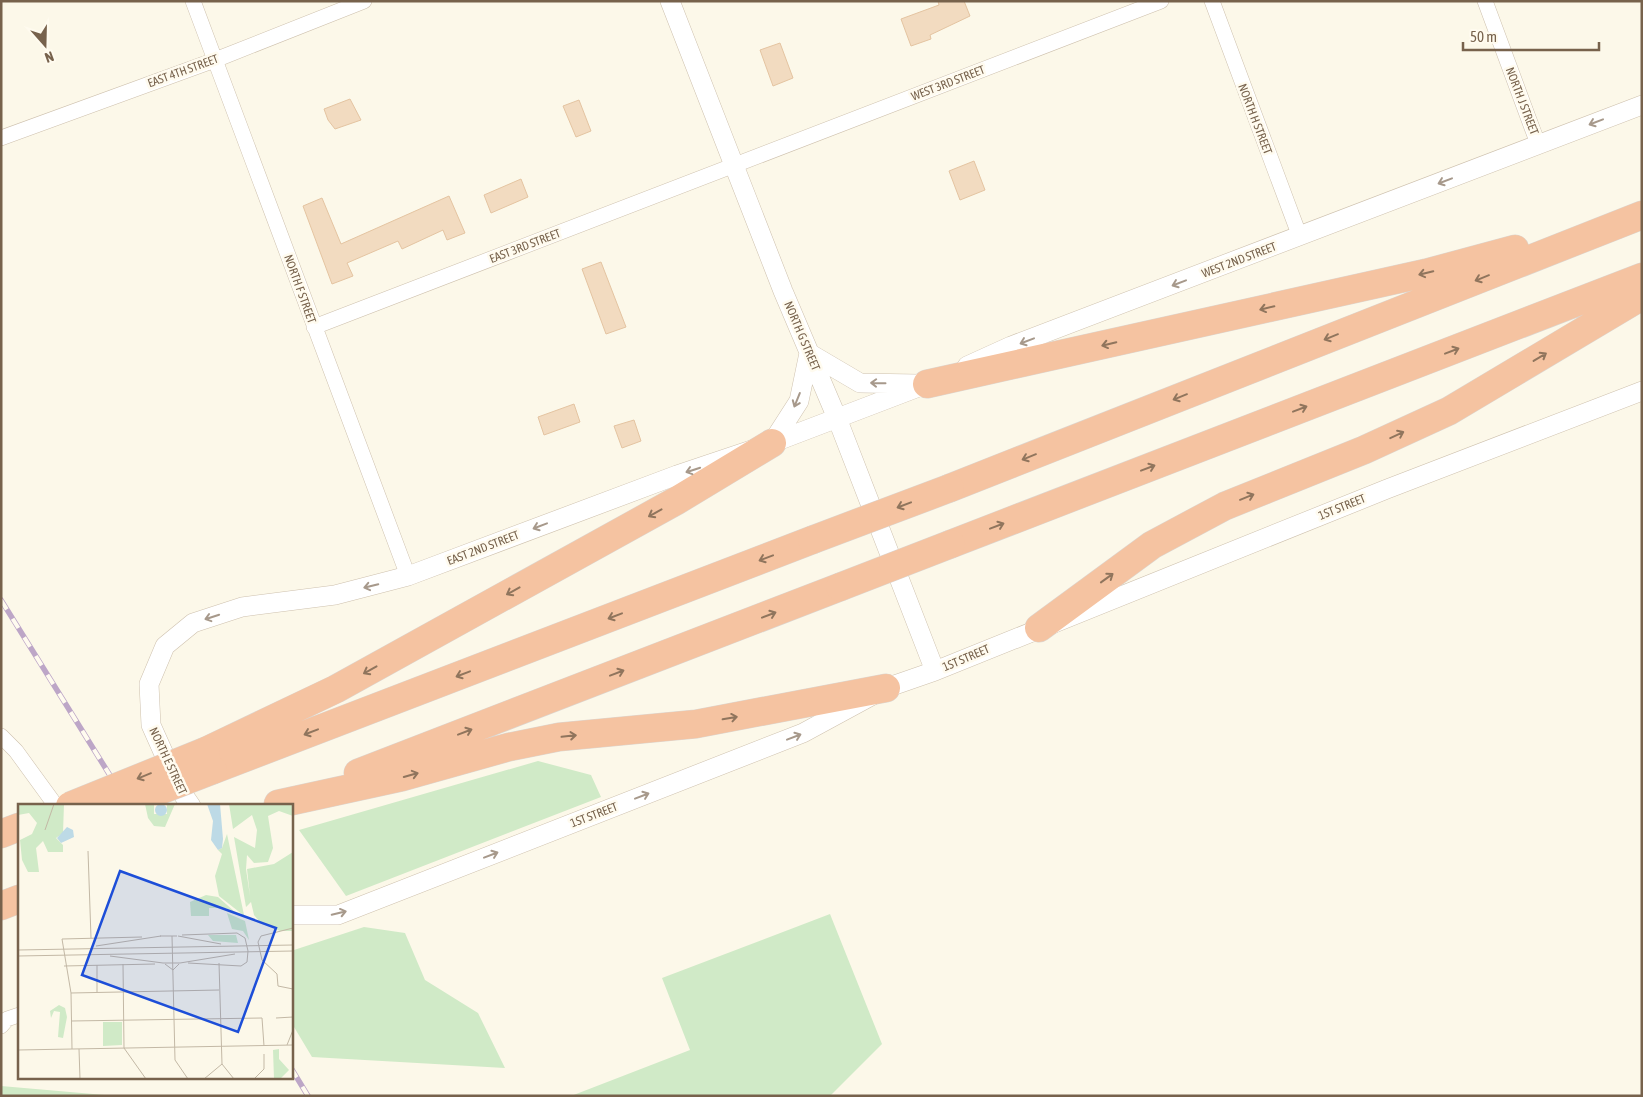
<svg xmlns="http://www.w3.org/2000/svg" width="1643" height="1097" font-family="'Asap Condensed',sans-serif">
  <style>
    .green { fill: #d0eac7 }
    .building { fill: #f2dbc0; stroke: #e4c4a1 }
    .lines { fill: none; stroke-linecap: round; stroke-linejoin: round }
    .minor-casing { stroke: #cec1ae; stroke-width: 16 }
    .tertiary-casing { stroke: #cec1ae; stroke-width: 20 }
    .motorway-casing { stroke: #dcd6d0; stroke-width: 29 }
    .minor { stroke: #fff; stroke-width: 15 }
    .tertiary { stroke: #fff; stroke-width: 19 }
    .motorway { stroke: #f5c3a1; stroke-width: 28 }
    .rail-casing { stroke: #bda6c7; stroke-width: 5.5 }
    .rail { stroke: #fffbef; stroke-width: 4; stroke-dasharray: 11; stroke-linecap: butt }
    .motorway-bridge-casing { stroke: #dcd6d0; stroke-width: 29; stroke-linecap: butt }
    .motorway-bridge { stroke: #f5c3a1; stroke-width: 28 }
    .oneway { stroke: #a7998b }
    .oneway2 { stroke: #90755d }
    .labels { text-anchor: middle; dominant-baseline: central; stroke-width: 5; stroke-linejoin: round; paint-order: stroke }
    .street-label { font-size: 12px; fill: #77624c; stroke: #fffbef }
    .inset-road { fill: none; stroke: #c3b8a5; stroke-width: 1 }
    .view { fill: #1d4ed8; fill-opacity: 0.15; stroke: #1d4ed8; stroke-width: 2.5 }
    .inset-edge { fill: none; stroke: #77624c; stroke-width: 2.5 }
  </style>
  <rect width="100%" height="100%" fill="#fcf8e9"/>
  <!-- green -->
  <path class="green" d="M538,761l53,14 10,22 -255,99 -47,-66z
    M830,914l52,130 -52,52h-259l119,-46 -28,-72z
    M364,927l41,6 20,47 53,33 27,55 -193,-11 -21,-35v-73l3,1z
    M1,1086l115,10h-115z"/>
  <!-- building -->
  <path class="building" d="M938,1h26l6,15 -40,19 1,4 -20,7 -10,-27 38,-14z
    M780,43l13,35 -20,8 -13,-36z
    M350,99l11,21 -26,9 -7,-9 -4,-11z
    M579,100l12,31 -15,6 -13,-31z
    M974,161l11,29 -25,10 -11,-29z
    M521,179l7,18 -37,16 -7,-18z
    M449,196l16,37 -18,7 -4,-10 -41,19 -4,-8 -51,22 6,13 -21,8 -29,-78 19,-8 19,46z
    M601,262l25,65 -20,7 -24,-65z
    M574,404l6,18 -36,13 -6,-18z
    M634,420l7,21 -19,7 -8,-22z"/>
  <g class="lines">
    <defs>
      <path id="minor" d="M193,1l215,575
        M1212,1l88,236
        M1485,1l53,143
        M1,138l214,-78 149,-59
        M314,327l847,-326
        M1,736l15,15 40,55
        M1,1026l6,-7 12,-4"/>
      <path id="tertiary" d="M670,1l113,290 54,127 98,253
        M967,366l44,-20 631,-241
        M772,443l27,-42 10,-48 51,30 58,1
        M191,806l-11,-16 -29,-65 -2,-41 16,-38 28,-23 49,-16 93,-12 73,-19 269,-101 95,-32 165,-63
        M291,915h47l465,-182 83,-45 49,-17 452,-182 255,-98"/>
      <path id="motorway" d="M927,384l499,-111 89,-24
        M950,488l692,-273
        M951,544l691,-267
        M1039,628l113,-83 73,-39 139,-56 85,-39 193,-115
        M206,751l130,-62 340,-188 96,-58
        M213,770l599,-230
        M358,773l482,-186
        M278,804l124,-27 107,-30 50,-10 137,-13 190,-36
        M1,834l18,-7
        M1,906l18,-7"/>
    </defs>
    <!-- minor casing -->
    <use href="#minor" class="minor-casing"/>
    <!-- tertiary casing -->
    <use href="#tertiary" class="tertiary-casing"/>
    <!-- motorway casing -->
    <use href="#motorway" class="motorway-casing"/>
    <!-- minor -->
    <use href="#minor" class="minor"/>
    <!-- tertiary -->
    <use href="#tertiary" class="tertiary"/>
    <!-- motorway -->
    <use href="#motorway" class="motorway"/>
    <defs>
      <path id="rail" d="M1,600l128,206
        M291,1068l17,28"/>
    </defs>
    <!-- rail casing -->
    <use href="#rail" class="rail-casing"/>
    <!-- rail -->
    <use href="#rail" class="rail"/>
    <defs>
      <path id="motorway-bridge" d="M812,540l138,-52
        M840,587l111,-43
        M70,806l136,-55
        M120,806l93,-36"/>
    </defs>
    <!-- motorway-bridge casing -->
    <use href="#motorway-bridge" class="motorway-bridge-casing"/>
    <!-- motorway-bridge -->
    <use href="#motorway-bridge" class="motorway-bridge"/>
  </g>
  <!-- one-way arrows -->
  <defs><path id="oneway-shaft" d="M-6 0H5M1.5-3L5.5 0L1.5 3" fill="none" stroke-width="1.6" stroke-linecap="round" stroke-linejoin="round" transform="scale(1.25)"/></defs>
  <g class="oneway">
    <use href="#oneway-shaft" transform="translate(1596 122) rotate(159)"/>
    <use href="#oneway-shaft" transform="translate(1445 181) rotate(159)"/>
    <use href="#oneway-shaft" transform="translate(1179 283) rotate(159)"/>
    <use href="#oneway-shaft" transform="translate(1027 341) rotate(159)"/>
    <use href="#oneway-shaft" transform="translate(878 383) rotate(-179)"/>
    <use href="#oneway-shaft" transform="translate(797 400) rotate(112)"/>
    <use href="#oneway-shaft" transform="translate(693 470) rotate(162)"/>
    <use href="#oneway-shaft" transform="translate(540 526) rotate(159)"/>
    <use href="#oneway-shaft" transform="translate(371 586) rotate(166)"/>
    <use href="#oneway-shaft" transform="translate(212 617) rotate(162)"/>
    <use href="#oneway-shaft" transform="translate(794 737) rotate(-21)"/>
    <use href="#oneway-shaft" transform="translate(642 796) rotate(-21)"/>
    <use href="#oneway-shaft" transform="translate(491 855) rotate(-21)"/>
    <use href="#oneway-shaft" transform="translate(339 913) rotate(-13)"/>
  </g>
  <g class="oneway2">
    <use href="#oneway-shaft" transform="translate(1426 273) rotate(166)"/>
    <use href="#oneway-shaft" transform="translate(1482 278) rotate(158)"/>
    <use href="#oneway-shaft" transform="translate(1267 308) rotate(167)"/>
    <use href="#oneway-shaft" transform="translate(1331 337) rotate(158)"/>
    <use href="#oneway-shaft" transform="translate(1109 344) rotate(167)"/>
    <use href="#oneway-shaft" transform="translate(1452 351) rotate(-21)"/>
    <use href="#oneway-shaft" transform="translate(1540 357) rotate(-31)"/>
    <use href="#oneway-shaft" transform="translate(1180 397) rotate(158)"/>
    <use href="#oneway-shaft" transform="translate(1300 409) rotate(-21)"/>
    <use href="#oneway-shaft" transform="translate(1397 435) rotate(-25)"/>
    <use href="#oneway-shaft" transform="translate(1029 457) rotate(158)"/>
    <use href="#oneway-shaft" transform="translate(1148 468) rotate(-21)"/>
    <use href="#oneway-shaft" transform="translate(1247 497) rotate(-22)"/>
    <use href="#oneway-shaft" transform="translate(904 505) rotate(159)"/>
    <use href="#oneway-shaft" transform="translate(655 513) rotate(151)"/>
    <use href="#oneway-shaft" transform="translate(997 526) rotate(-21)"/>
    <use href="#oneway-shaft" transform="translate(766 558) rotate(159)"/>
    <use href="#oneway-shaft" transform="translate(1107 578) rotate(-36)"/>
    <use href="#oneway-shaft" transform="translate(513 591) rotate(151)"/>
    <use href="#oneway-shaft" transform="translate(769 615) rotate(-21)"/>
    <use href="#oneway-shaft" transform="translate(615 616) rotate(159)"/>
    <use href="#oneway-shaft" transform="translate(370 670) rotate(151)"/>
    <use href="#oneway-shaft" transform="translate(617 673) rotate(-21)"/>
    <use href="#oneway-shaft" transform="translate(463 674) rotate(159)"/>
    <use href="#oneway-shaft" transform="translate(730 718) rotate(-10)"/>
    <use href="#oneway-shaft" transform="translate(311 732) rotate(159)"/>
    <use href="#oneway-shaft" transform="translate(465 732) rotate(-21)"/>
    <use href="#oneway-shaft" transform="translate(569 736) rotate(-6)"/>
    <use href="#oneway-shaft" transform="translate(411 775) rotate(-16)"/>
    <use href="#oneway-shaft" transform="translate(144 776) rotate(158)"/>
  </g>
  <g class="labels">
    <!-- street labels -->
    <g class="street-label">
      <text transform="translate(183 71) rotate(-20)">EAST 4TH STREET</text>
      <text transform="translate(948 83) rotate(-21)">WEST 3RD STREET</text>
      <text transform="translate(1522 101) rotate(69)">NORTH J STREET</text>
      <text transform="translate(1255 119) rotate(69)">NORTH H STREET</text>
      <text transform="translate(525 246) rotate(-21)">EAST 3RD STREET</text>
      <text transform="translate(1239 260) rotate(-21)">WEST 2ND STREET</text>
      <text transform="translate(300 289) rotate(70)">NORTH F STREET</text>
      <text transform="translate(802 336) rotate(67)">NORTH G STREET</text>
      <text transform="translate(1342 507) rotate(-22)">1ST STREET</text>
      <text transform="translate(483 548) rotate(-21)">EAST 2ND STREET</text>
      <text transform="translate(966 658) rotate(-23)">1ST STREET</text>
      <text transform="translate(168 761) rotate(65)">NORTH E STREET</text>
      <text transform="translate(594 815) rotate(-21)">1ST STREET</text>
    </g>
  </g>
  <!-- overview -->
  <g transform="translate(18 804)">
    <rect width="275" height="275" fill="#fcf8e9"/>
    <path d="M0,0h46l-1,29 -7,5 7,7v7h-15l-5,-11 -7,7 3,24h-11l-6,-12 -2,-20 12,-6 5,-11 -8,-10 -11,2zM136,0v10h13v-10h8l-10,23 -11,-1 -6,-8 -3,-14zM211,0h64v12l-14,-5 -11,5 5,32 -5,14 -14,1 -7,-8 -1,14 4,27 -3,-27 27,-5 19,-12v79h-13l-21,-10 -5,-6 -3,-13 -5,5 -12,-70 21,11 2,-18 -5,-15 -19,14zM209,30l17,81h-1l-24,-19 -4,-20 7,-22 -4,-4 4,-2zM188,91l12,2 17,15 -10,-4h-16v8h-18l-1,-14zM209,109l18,8 4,19 -6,-9 -11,-2zM190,131h28l2,8 -25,-2zM41,201l6,3 2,9 -4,21 -5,-1 2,-25 -6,-1 -3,7 -1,-7zM85,218h19v23l-19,1zM261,245v10l10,11 -9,9h-6l-1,-29z" fill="#d0eac7"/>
    <path d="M137 6a6 6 0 1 1 12 0a6 6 0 1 1-12 0ZM189,0h13l3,35 -1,9 -4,2 -7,-10 2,-19zM49,23l6,3 1,7 -13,6 -4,-5z" fill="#bddae6"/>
    <path class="inset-road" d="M27,26l9,-26M70,47l3,87M275,124l-32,8 -3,6 4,18 15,14 1,12 15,3M164,131l55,-2 8,5 3,13 -1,11 -6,4 -53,-3M142,132h17M154,132l3,124 13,19M160,132l43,8M78,142l65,-10M0,146l275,-5M0,152l275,-5M92,152l53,7M145,159h17M162,159l55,-9M201,159l3,101 12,15M105,160l1,84 22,31M147,160l8,6 6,-6M79,161v27M46,162l91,-2M53,189l148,-3M258,214l17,-1M53,217l191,-3 2,28M269,241l6,-15M54,245l-1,-56 -9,-54 80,-2M61,245l1,30M0,246l275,-5M186,275l18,-15M236,275l10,-10v-15"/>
    <path class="view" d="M102,67l156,57 -38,104 -156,-57z"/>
    <rect width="275" height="275" class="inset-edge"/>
  </g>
  <!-- border -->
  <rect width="1643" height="1097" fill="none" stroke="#77624c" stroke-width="5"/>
  <!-- north arrow -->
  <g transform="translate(45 45) rotate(160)" stroke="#fffbef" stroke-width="4" paint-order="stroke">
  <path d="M0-4L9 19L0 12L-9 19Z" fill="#77624c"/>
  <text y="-8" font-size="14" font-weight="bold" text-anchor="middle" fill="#77624c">N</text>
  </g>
  <!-- scale -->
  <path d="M1463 42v8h136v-8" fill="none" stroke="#77624c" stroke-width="2.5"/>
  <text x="1470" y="42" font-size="15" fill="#77624c" stroke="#fffbef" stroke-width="4" paint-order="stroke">50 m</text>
</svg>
